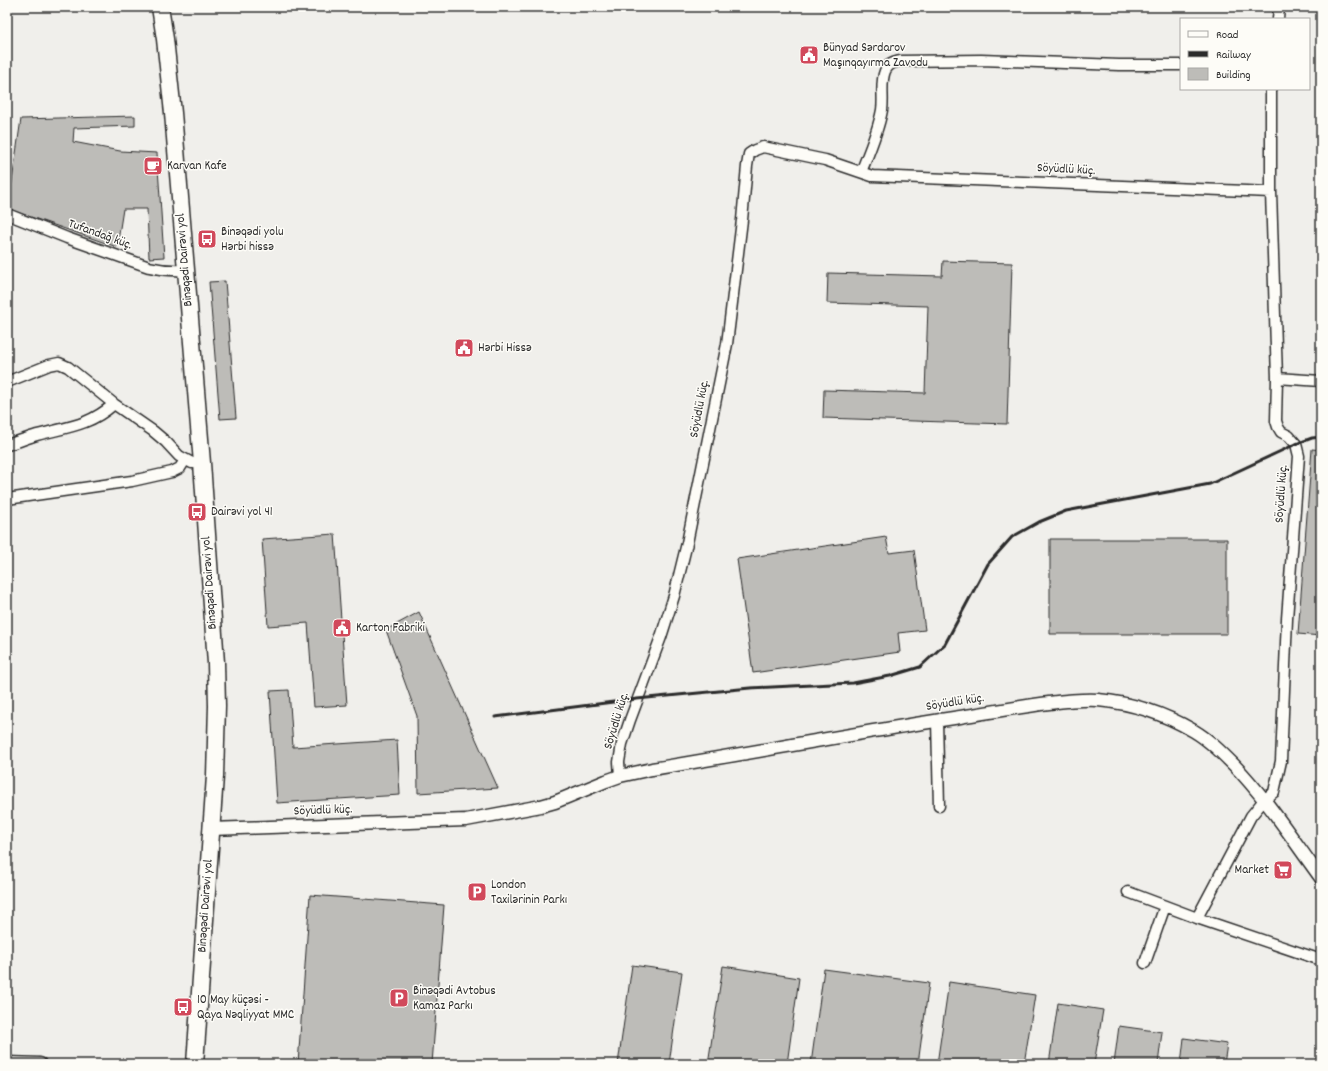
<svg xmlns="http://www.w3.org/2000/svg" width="1328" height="1071" font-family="Dekko,sans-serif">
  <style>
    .building { fill: #bdbcb8; stroke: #2b2b2b }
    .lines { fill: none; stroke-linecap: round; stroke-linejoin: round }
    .minor-casing { stroke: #2b2b2b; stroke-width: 13 }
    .tertiary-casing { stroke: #2b2b2b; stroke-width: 15 }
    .primary-casing { stroke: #2b2b2b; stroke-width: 19 }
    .minor { stroke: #fdfcf7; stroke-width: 10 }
    .tertiary { stroke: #fdfcf7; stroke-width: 12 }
    .primary { stroke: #fdfcf7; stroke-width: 16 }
    .rail { stroke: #2b2b2b; stroke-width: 3 }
    .labels { text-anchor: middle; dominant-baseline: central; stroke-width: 3; stroke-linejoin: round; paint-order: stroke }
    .poi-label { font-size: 13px; fill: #2b2b2b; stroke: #fdfcf7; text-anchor: start }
    .street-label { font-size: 13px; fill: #2b2b2b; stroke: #fdfcf7 }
  </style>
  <rect width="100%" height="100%" fill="#f0efeb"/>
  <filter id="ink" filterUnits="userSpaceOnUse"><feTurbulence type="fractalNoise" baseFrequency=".025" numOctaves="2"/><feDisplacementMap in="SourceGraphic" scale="8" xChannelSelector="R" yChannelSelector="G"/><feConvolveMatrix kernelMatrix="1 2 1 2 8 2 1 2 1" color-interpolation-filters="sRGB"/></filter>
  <g filter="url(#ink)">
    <!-- building -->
    <path class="building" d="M135,116v10l-61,2 -1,14 47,9 37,2 7,104 -15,1 -2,-49h-24l-6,38 -109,-38 13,-90z
      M943,261l69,2 -5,161 -184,-6 1,-28 101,3 3,-87 -101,-3 1,-30 114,3z
      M225,281l11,137 -16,1 -11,-137z
      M1312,449l9,1v186l-23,-2z
      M335,534l12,171 -33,2 -6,-84 -40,3 -6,-87z
      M886,537l3,16 25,-3 11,80 -27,3 2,19 -147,21 -16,-114z
      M1050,539h177v95h-177z
      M419,612l79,176 -80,5 -1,-77 -31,-86z
      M289,690l4,57 104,-7 3,55 -123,8 -7,-112z
      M310,895l134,10 -12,159h-134z
      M632,965l50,7 -13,92h-51z
      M723,966l76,12 -12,86h-79z
      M824,969l105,14 -11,81h-107z
      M949,982l86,13 -11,69h-87z
      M1058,1003l45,7 -9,54h-45z
      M1119,1026l43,6 -4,32h-44z
      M1184,1038l43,6 -3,20h-43z"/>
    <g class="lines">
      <defs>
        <path id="minor" d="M1278,19l1,-12
          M861,172c8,-20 17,-40 21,-62 2,-12 -2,-27 3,-39 3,-7 8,-8 15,-10l81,-1 138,5h62
          M7,214l60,24 82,29c13,3 24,4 37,3
          M1277,378l44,3
          M7,382l42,-17 10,-2 9,4 46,37 39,27 13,11 13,14 13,7h10
          M7,445c10,-3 20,-7 30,-10 30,-8 52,-9 77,-31
          M7,499l125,-18 40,-9 8,-4 5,-8
          M937,720l2,86
          M620,776l-1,-14 3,-18 8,-24 31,-83 13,-41 13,-53 40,-199 15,-124 5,-54 2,-12 6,-4 8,-3 62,13 47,16 399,16
          M1128,892l69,26 124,42
          M1197,918l54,-102 13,-16 10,-8 7,-31 6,-142 12,-163 -3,-12 -7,-8 -8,-4 -3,-5 -2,-6 1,-43 -6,-186v-103
          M1145,963l20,-57"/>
        <path id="tertiary" d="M211,829l255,-9 75,-14 14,-4 51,-21 14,-5 32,-7c103,-17 205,-36 308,-52 30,-5 59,-10 89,-14 16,-2 33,-4 49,-3 34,3 67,14 96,31 15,9 27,21 40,34 33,34 59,75 87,113
          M7,1063l33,1"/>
        <path id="primary" d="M160,7l5,32 8,74 29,350 14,200 1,43 -2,70 -20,288"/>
      </defs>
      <!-- minor casing -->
      <use href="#minor" class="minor-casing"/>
      <!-- tertiary casing -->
      <use href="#tertiary" class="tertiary-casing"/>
      <!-- primary casing -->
      <use href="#primary" class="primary-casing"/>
      <!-- minor -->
      <use href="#minor" class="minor"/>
      <!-- tertiary -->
      <use href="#tertiary" class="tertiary"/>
      <!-- primary -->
      <use href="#primary" class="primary"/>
      <!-- rail -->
      <path class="rail" d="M495,717l142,-18 113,-11 103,-5 37,-7 30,-9 25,-23 43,-80 24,-27 27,-15 27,-11 144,-27 86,-40 16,-6 9,-1"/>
    </g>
  </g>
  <!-- icons -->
  <defs>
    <symbol id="civic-square" viewBox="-11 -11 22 22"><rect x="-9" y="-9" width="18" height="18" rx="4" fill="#d1495b" stroke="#fdfcf7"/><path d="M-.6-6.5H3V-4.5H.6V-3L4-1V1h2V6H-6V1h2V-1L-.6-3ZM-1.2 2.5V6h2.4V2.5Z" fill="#fff"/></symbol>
    <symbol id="cafe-square" viewBox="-11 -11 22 22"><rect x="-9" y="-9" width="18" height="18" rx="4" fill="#d1495b" stroke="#fdfcf7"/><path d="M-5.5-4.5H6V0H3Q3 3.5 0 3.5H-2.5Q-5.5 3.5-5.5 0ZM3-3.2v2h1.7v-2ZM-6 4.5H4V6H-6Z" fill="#fff"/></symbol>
    <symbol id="bus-square" viewBox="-11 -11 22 22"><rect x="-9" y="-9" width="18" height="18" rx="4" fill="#d1495b" stroke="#fdfcf7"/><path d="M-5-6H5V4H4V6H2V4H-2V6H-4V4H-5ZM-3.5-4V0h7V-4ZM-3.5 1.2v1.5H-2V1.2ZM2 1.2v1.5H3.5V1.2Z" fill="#fff"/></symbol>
    <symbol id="supermarket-square" viewBox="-11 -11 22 22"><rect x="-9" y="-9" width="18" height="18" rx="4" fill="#d1495b" stroke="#fdfcf7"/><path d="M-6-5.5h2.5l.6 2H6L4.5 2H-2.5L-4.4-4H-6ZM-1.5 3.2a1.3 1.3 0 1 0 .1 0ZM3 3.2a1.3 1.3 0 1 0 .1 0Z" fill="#fff"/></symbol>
    <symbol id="parking-square" viewBox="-11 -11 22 22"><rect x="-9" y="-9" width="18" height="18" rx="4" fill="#d1495b" stroke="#fdfcf7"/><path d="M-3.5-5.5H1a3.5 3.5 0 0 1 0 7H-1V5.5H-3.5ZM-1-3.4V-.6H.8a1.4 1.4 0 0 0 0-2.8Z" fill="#fff"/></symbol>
  </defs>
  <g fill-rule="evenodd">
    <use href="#civic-square" x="798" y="44" width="22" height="22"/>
    <use href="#cafe-square" x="142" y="155" width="22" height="22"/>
    <use href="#bus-square" x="196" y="228" width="22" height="22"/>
    <use href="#civic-square" x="453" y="337" width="22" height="22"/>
    <use href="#bus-square" x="186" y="501" width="22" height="22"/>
    <use href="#civic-square" x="331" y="617" width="22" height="22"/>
    <use href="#supermarket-square" x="1272" y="859" width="22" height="22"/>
    <use href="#parking-square" x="466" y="881" width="22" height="22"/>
    <use href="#parking-square" x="388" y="987" width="22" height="22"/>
    <use href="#bus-square" x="172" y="996" width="22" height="22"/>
  </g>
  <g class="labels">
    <!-- poi labels -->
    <g class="poi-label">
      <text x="823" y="48">Bünyad Sərdarov<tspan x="823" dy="15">Maşınqayırma Zavodu</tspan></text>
      <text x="167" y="166">Karvan Kafe</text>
      <text x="221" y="232">Binəqədi yolu<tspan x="221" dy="15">Hərbi hissə</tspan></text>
      <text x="478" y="348">Hərbi Hissə</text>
      <text x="211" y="512">Dairəvi yol 41</text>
      <text x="356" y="628">Karton Fabriki</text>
      <text x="1269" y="870" text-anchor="end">Market</text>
      <text x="491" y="885">London<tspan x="491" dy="15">Taxilərinin Parkı</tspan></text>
      <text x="413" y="991">Binəqədi Avtobus<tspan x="413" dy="15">Kamaz Parkı</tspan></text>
      <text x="197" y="1000">10 May küçəsi -<tspan x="197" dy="15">Qaya Nəqliyyat MMC</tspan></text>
    </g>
    <!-- street labels -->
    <g class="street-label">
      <text transform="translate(1066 170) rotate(3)">Söyüdlü küç.</text>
      <text transform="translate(100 235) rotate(20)">Tufandağ küç.</text>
      <text transform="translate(185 260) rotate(-95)">Binəqədi Dairəvi yol</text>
      <text transform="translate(700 409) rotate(-79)">Söyüdlü küç.</text>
      <text transform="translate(1282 494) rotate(-86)">Söyüdlü küç.</text>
      <text transform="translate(210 583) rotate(-94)">Binəqədi Dairəvi yol</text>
      <text transform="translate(955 703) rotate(-9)">Söyüdlü küç.</text>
      <text transform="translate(617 721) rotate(-73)">Söyüdlü küç.</text>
      <text transform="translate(323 811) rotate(-2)">Söyüdlü küç.</text>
      <text transform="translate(206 906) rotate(-86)">Binəqədi Dairəvi yol</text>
    </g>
  </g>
  <!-- margin -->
  <rect width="1328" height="1071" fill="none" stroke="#fdfcf7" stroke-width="24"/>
  <rect x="12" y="12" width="1304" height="1047" fill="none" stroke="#2b2b2b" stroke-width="1.5" filter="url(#ink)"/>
  <!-- legend -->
  <rect x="1180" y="18" width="130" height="72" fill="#fdfcf7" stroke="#a9a8a5"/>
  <rect x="1188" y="31" width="20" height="6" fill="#fdfcf7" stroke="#a9a8a5"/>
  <text x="1216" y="38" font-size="12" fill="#2b2b2b">Road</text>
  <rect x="1188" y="51" width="20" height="6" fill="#2b2b2b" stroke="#a9a8a5"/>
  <text x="1216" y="58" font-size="12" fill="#2b2b2b">Railway</text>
  <rect x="1188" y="68" width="20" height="12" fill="#bdbcb8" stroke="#a9a8a5"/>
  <text x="1216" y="78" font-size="12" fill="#2b2b2b">Building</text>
</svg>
